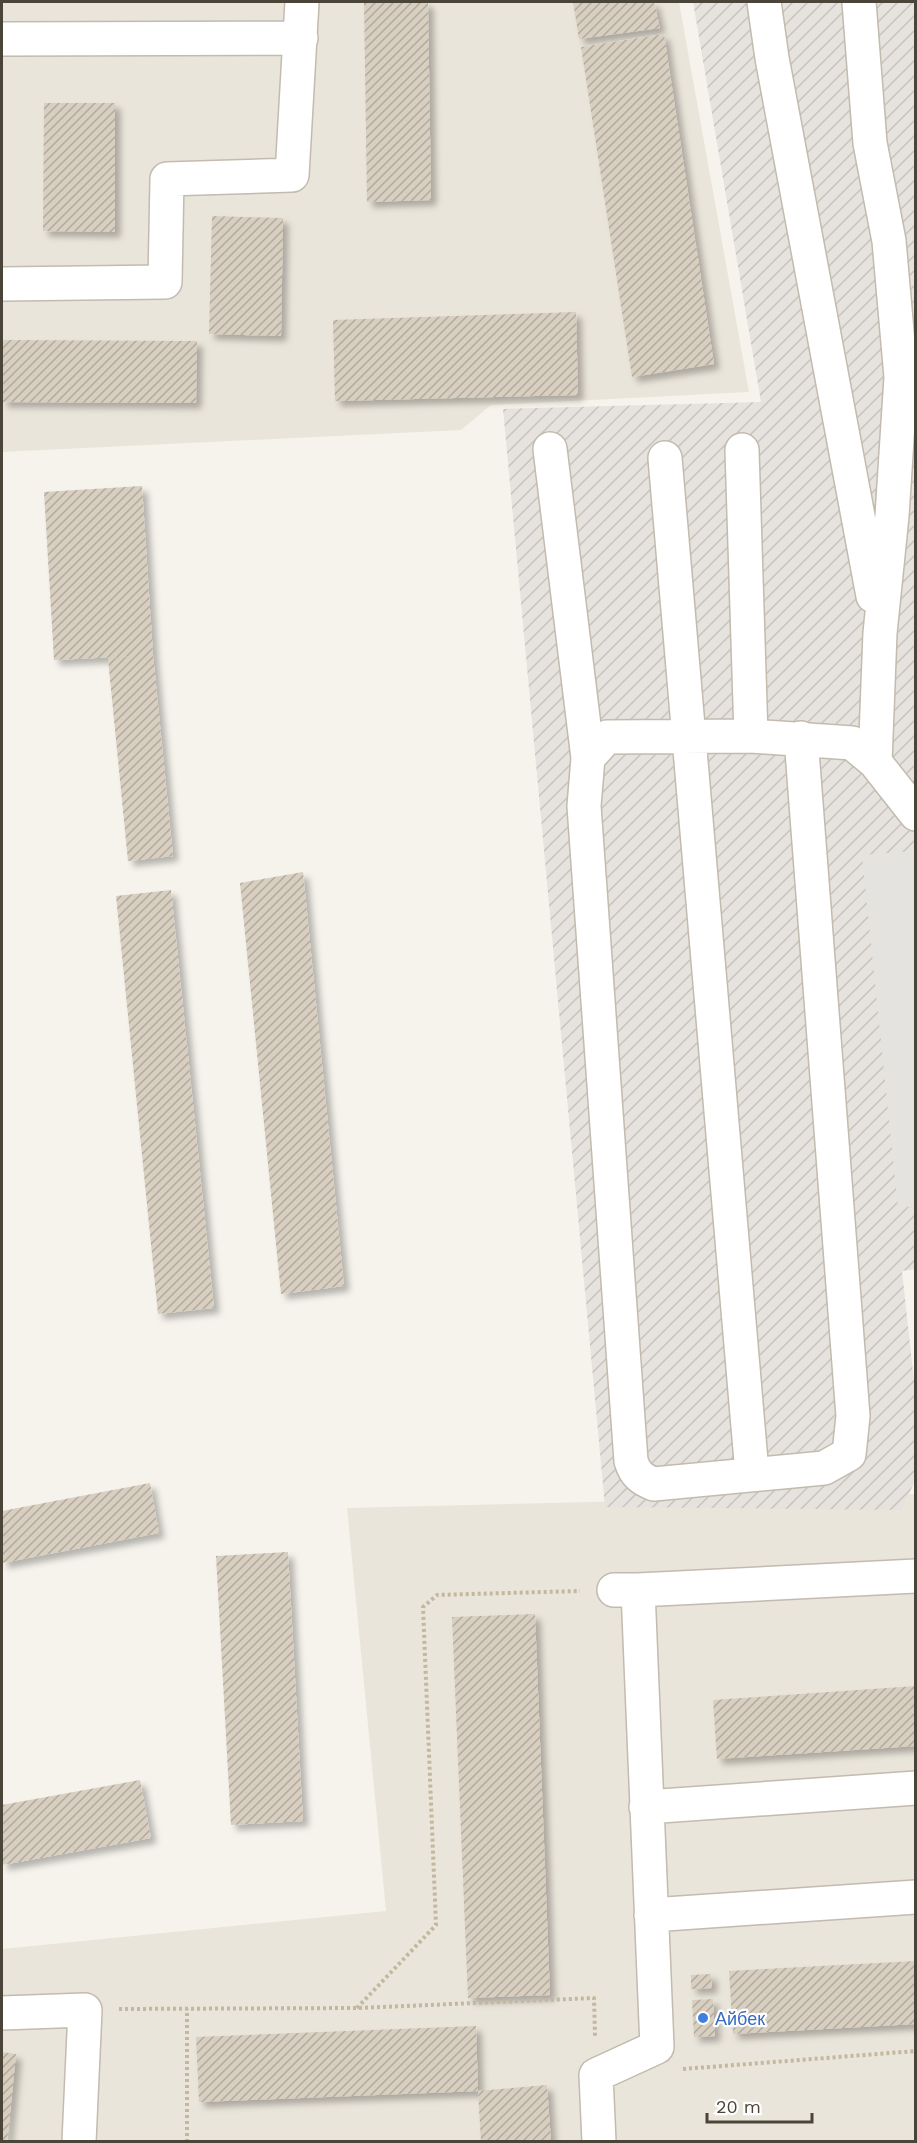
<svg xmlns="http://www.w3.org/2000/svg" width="917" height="2143" font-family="'Work Sans',sans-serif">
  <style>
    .residential { fill: #eae5da }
    .industrial { fill: url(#industrial-furrows) }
    .parking { fill: #e5e3e0 }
    .building { fill: url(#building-hatch); filter: url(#shadow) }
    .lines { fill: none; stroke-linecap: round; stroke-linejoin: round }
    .minor-casing { stroke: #c2bbae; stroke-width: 36 }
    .path { stroke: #c4b79f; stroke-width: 4; stroke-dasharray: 3 3; stroke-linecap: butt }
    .minor { stroke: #fff; stroke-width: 33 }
    .shop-dot { fill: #3f7fe0; stroke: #fff; stroke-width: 2 }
    .labels { text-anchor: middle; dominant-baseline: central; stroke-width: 4.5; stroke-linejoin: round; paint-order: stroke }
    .shop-label { font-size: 18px; fill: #366cbe; stroke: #fff; text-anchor: start }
  </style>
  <defs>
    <pattern id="industrial-furrows" width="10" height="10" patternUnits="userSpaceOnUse" patternTransform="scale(1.5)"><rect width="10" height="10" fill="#e6e2dd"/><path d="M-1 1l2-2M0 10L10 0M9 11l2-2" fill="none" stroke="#c7c3be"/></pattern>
    <pattern id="building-hatch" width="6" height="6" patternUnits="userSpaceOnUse" patternTransform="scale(1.5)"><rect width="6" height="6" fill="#d8cfc1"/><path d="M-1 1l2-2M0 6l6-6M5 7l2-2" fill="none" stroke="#b1aa9e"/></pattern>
    <filter id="shadow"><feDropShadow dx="5.5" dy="5.5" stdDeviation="3" flood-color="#0004"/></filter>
  </defs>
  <rect width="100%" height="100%" fill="#f6f3ec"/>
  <!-- residential -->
  <path class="residential" d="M2,2h677l70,390 -258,13 -30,25 -459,22z
    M915,1494v647l-913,1v-193l384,-38 -39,-403z"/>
  <!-- industrial -->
  <path class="industrial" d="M693,2h222l1,1267 -14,2 13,119 1,89 -15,31 -296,-3 -102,-1098 258,-7z"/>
  <!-- parking -->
  <path class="parking" d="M915,851v355l-17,2 -36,-353z"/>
  <!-- building -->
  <path class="building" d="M364,2h64l3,198 -64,2z
    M573,2h81l6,26 -81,11z
    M664,34l50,330 -82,13 -51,-330z
    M44,103h71v129l-72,-1z
    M212,216l71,2 -2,118 -72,-2z
    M576,312l2,83 -243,6 -2,-81z
    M2,340l195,1 -1,62 -194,-1z
    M142,486l11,169 20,201 -45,5 -20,-202 30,-3 -84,4 -10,-168z
    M303,872l41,414 -63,8 -41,-411z
    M171,890l43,418 -56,6 -42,-418z
    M150,1483l9,50 -157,30v-52z
    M288,1552l15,269 -72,4 -15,-269z
    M535,1614l15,381 -82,3 -16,-381z
    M916,1686v60l-199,13 -4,-59z
    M140,1780l11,58 -149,27v-60z
    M916,1961v63l-183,10 -4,-63z
    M711,1974l1,14 -21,1v-14z
    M713,1999l2,37 -21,1 -2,-37z
    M476,2026l2,65 -279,11 -3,-65z
    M2,2052l14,2 -9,88h-5z
    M547,2085l4,57h-70l-3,-51z"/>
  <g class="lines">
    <defs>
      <path id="minor" d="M764,2l8,56 101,538
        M859,2l11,141 19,98 12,136 -9,139 -12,117 -5,129
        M2,39l299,-1
        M2,284l163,-2 2,-103 125,-4 10,-173
        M550,449l38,309
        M742,450l9,286
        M665,458l87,1015
        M801,738l52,678 -4,38 -25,14 -170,16c-13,-5 -19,-10 -23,-23l-47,-655 4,-48 19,-21 144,-1 101,7 23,19 41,52
        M638,1590l278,-14
        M646,1807l270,-19
        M651,1915l265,-18
        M2,2013l83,-3 -6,132
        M599,2142l-3,-67 61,-28 -19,-457h-24"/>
    </defs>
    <!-- minor casing -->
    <use href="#minor" class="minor-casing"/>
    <!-- path -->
    <path class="path" d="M357,2008l79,-83 -13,-318 14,-12 143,-4
      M119,2009l238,-1 237,-10 1,39
      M683,2069l233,-18
      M187,2142v-133"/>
    <!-- minor -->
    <use href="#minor" class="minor"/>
  </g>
  <!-- markers -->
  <circle class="shop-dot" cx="703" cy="2018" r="6"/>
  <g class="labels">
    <!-- shop labels -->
    <g class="shop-label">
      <text x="715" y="2018">Айбек</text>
    </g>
  </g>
  <!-- border -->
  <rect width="917" height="2143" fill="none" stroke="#4b4439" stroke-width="6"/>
  <!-- scale -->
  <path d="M707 2113v9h105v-9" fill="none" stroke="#4b4439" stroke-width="3"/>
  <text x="716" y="2113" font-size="18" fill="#4b4439" stroke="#ffffff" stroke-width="4.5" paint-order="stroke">20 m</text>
</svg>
